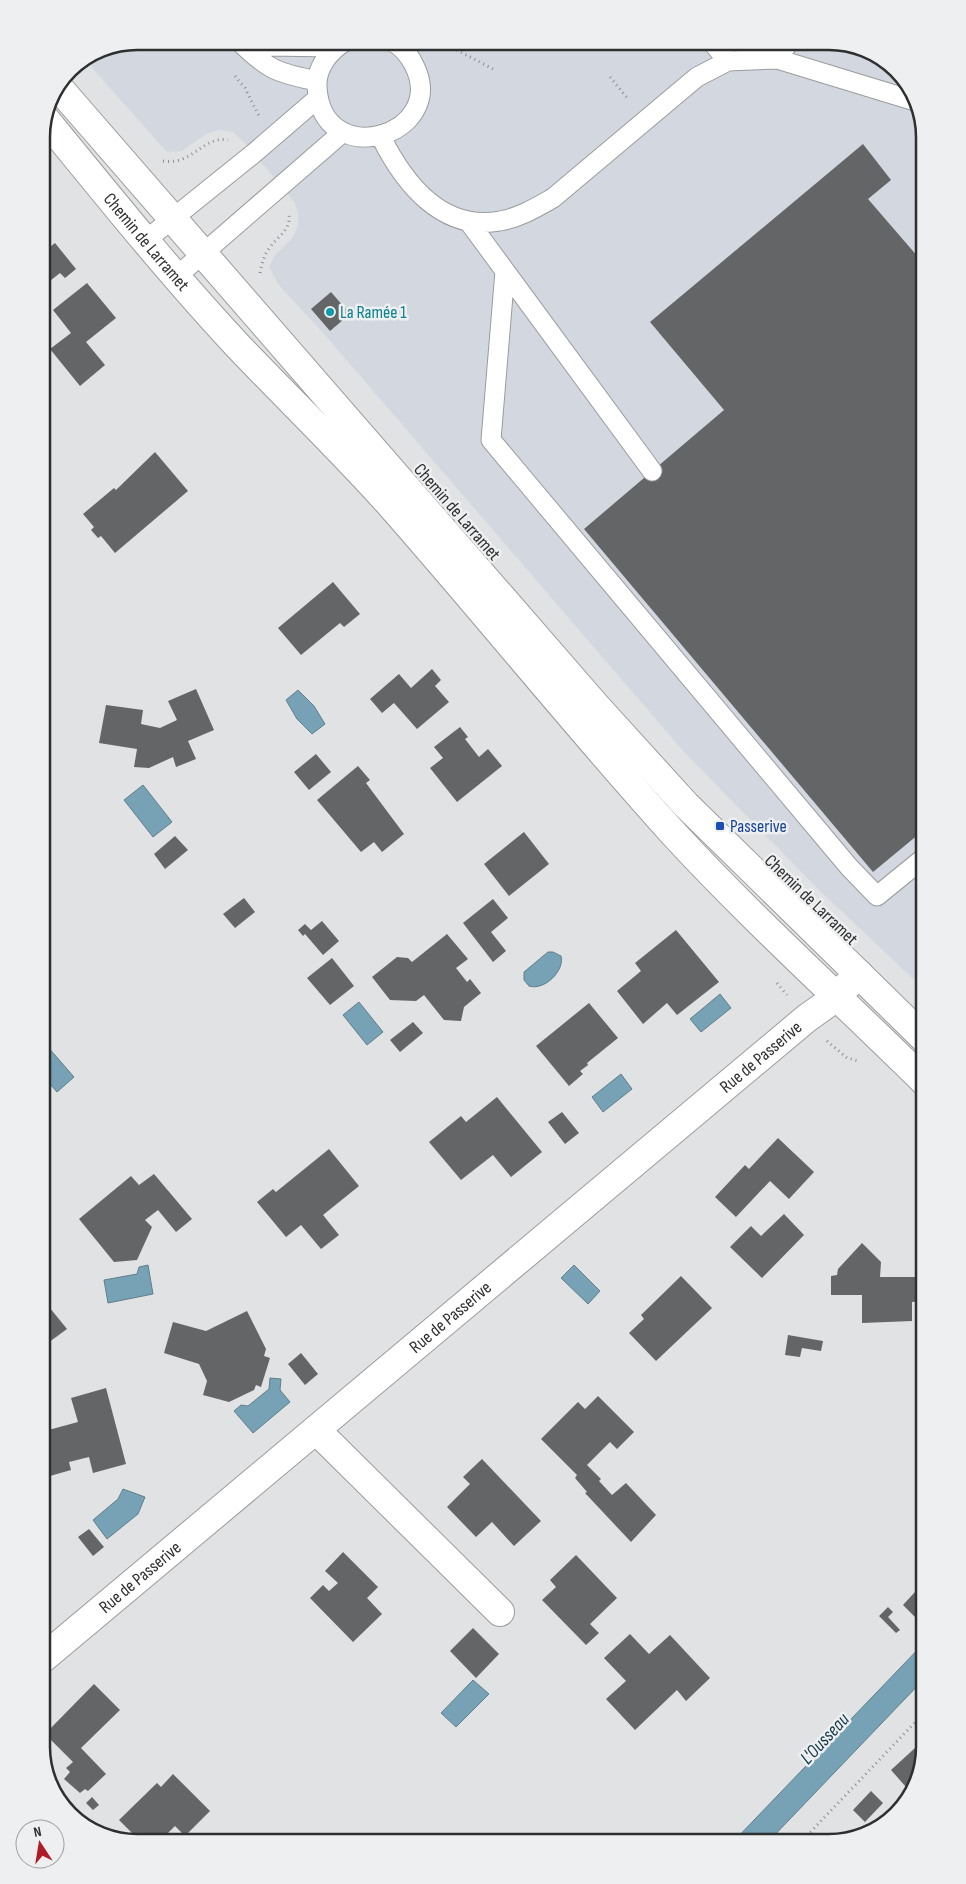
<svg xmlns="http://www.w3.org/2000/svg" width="966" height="1884" font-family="'Sofia Sans Condensed',sans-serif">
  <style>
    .built { fill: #d3d8e0 }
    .water { fill: #77a1b4; stroke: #617f8c }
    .building { fill: #646566 }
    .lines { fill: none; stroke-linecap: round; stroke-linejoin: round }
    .lane-casing { stroke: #9b9b9d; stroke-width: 21 }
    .street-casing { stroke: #9b9b9d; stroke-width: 30 }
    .secondary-casing { stroke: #9b9b9d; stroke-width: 30 }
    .path { stroke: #8e8f90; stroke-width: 3; stroke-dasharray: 1 4; stroke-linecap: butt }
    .lane { stroke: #fff; stroke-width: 19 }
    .street { stroke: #fff; stroke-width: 28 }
    .secondary { stroke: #fff; stroke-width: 28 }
    .culture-dot { fill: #0f9aa8; stroke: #eeeff0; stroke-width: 2 }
    .transit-dot { fill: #1a4fb4; stroke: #eeeff0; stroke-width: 2 }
    .labels { text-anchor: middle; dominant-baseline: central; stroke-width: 5; stroke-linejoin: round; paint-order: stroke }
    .street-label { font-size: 18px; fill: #2e2f2f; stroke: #eeeff0 }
    .culture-label { font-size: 18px; fill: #0d838f; stroke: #eeeff0; text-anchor: start }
    .transit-label { font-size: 18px; fill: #164399; stroke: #eeeff0; text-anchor: start }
    .water-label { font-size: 19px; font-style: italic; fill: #133a49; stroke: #eeeff0 }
    .rim { fill: none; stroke: #2e2f2f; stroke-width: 2.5 }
  </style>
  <rect width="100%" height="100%" fill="#e1e2e3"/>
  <!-- built -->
  <path class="built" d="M137,41h699l51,20 31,39 7,37v853l-106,-100 -134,-137 -360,-418 -47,-51 -9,-17 6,-12 18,-18 5,-11v-12l-3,-11 -50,-60 -12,-11 -14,-2 -13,4 -24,17 -15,1 -83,-93 16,-11z"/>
  <!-- water -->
  <path class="water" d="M298,690l16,16 11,18 -13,10 -15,-15 -11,-19z
    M143,785l29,37 -19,15 -29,-37z
    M548,952h5l8,4c4,15 -17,35 -32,30l-5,-6v-8z
    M720,994l11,14 -30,24 -11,-13z
    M359,1002l24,30 -16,13 -24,-30z
    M41,1039l33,38 -17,15 -16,-18z
    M621,1074l11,15 -29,23 -11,-15z
    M148,1265l5,29 -45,9 -4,-23 33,-6 2,-7z
    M574,1265l26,26 -12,13 -27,-26z
    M270,1378l11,1 -1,11 10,12 -37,31 -19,-22 7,-6 7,1 21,-17z
    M123,1489l22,8 -7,17 -31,25 -14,-19 25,-21z
    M925,1642v36l-158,165h-35z
    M473,1680l16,14 -33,33 -15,-14z"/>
  <!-- building -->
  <path class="building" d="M863,144l28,36 -23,19 57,66v564l-52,43 -289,-343 140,-119 -74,-88z
    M55,243l21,26 -11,9 -5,-5 -19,15v-34z
    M87,283l29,35 -30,24 19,23 -25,21 -30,-37 21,-16 -18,-23z
    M331,292l19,22 -20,17 -19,-22z
    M155,452l33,39 -73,62 -14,-17 -3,2 -7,-8 3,-3 -11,-13 31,-26 2,2z
    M333,582l27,32 -16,13 -4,-4 -39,32 -23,-27z
    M432,669l9,11 -6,6 14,16 -32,27 -23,-26 -12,10 -12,-14 29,-25 12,14z
    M196,689l18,41 -26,11 8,18 -20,8 -3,-10 -24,11 -15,-1 3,-18 -38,-6 7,-38 37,5 -2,14 19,4 17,-8 -9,-19z
    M460,727l8,10 -3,2 14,18 9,-8 14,17 -45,36 -27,-34 13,-10 -9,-11z
    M316,754l15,18 -22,18 -15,-18z
    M358,766l12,14 -4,3 38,51 -22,18 -8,-10 -13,10 -44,-52z
    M524,832l25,32 -40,32 -25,-32z
    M175,836l13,14 -23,19 -11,-15z
    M244,898l11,14 -20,16 -12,-14z
    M493,899l15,19 -17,14 15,19 -13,11 -30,-39z
    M322,921l17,20 -16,14 -18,-21 -2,2 -5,-6 7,-6 6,6z
    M676,930l43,52 -42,33 -10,-12 -24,21 -26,-33 24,-20 -6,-8z
    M447,934l21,25 -12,9 11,14 3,-3 11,14 -17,14 -3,14 -17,-1 -20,-25 -8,6 -26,-1 -18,-23 25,-20 11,1 4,4z
    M332,958l22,28 -24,19 -23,-27z
    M589,1003l29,35 -31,25 1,2 -8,6 3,3 -14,12 -33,-40z
    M413,1022l10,11 -23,19 -10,-12z
    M497,1097l45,55 -31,25 -18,-22 -32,25 -32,-38 32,-26 5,6z
    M562,1112l17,21 -14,11 -17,-22z
    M778,1138l36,34 -25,27 -19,-18 -34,36 -21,-20 30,-32 4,4z
    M329,1149l30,37 -36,29 16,20 -18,14 -20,-24 -15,12 -29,-35 16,-13 3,3z
    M154,1174l38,45 -16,13 -18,-22 -13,10 7,7 -15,33 -23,2 -35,-43 52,-43 8,9z
    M784,1214l20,21 -42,43 -32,-31 21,-21 10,10z
    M862,1243l19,19 -1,15h45v24l-13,1v19l-50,2v-28h-31v-19l6,-1 1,-6z
    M681,1276l31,32 -56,53 -27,-28 15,-14 -3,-4z
    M41,1297l26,32 -26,19z
    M247,1311l19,38 -2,7 6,2 -9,29 -5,-2 -2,5 -25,12 -26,-7 4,-14 -8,-17 -35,-11 9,-31 33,9z
    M788,1335l35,6 -2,10 -19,-3 -2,9 -15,-2z
    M301,1353l17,21 -13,11 -17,-21z
    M106,1388l20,76 -33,9 -4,-16 -20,5 2,8 -21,6 -9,-31v-13l37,-10 -7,-24z
    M598,1396l36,36 -17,17 -7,-7 -23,23 14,14 -2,2 13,14 14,-12 30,32 -25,27 -46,-49 2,-1 -12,-14 2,-3 -36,-36 37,-37 7,7z
    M482,1459l59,62 -27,25 -22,-24 -16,15 -29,-30 23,-23 -7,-7z
    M89,1529l15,18 -11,9 -15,-19z
    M343,1552l35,35 -11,11 15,16 -29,28 -43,-44 13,-13 6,6 9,-8 -13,-12z
    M576,1555l41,43 -27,26 9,9 -13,12 -44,-45 14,-13 -6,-7z
    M925,1581v38l-4,4 -18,-18z
    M888,1607l5,5 -5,5 12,13 -4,3 -17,-17z
    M473,1628l26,26 -23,24 -26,-27z
    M630,1634l19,20 21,-19 40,43 -24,23 -9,-11 -42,40 -29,-31 20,-18 -22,-23z
    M94,1684l26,26 -39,38 25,26 -18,17 -3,-2 -5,4 -16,-14 6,-7 -4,-4 7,-6 -28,-28z
    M915,1748l7,8 -7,23 -9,8 -15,-17z
    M173,1774l37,37 -25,25 -10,-10 -17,17h-16l-23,-23 38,-37 4,4z
    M871,1791l12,12 -18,19 -12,-12z
    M92,1797l7,8 -6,5 -7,-7z"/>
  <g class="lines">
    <defs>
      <path id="lane" d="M239,41c29,29 38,32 78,40
        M251,41l16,5 69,1
        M346,41c-16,9 -30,26 -29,46 5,87 133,48 97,-22 -5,-10 -12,-19 -23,-24
        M711,41l17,20
        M777,59l13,-18
        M381,137c23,46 61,95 119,84 19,-3 37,-14 53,-23l144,-121 31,-16 49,-2 141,43
        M469,222l183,249
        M146,240l107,-86 65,-56
        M505,271l-14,169 358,427 28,29 48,-39
        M177,276l166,-144"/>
      <g id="street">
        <path d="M316,1430l184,182"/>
        <path id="s1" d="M41,1660l766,-642 24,-17 28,-27"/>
      </g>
      <g id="secondary">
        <path d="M60,89l536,617 90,99 239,234"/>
        <path id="s2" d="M46,120c62,76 124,153 191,225 52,55 108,108 158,165 94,107 183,218 278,323 80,87 168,166 252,249"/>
      </g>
    </defs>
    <!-- lane casing -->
    <use href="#lane" class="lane-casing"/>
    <!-- street casing -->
    <use href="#street" class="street-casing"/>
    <!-- secondary casing -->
    <use href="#secondary" class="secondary-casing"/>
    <!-- path -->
    <path class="path" d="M206,41l8,9
      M445,41l4,5 46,24
      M449,46l5,-5
      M235,76l10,12 14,28
      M610,77l19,23
      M163,161c29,5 41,-26 65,-21
      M260,273c2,-10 4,-18 10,-26 9,-12 21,-17 19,-33
      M777,983l10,12
      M827,1041l20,17 12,3
      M800,1843l125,-131"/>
    <!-- lane -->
    <use href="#lane" class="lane"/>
    <!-- street -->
    <use href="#street" class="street"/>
    <!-- secondary -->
    <use href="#secondary" class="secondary"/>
  </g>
  <!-- markers -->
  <circle class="culture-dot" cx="330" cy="312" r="5"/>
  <rect class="transit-dot" x="715" y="821" width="10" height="10" rx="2.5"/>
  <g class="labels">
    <!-- street labels -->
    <g class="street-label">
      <text stroke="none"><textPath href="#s2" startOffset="158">Chemin de Larramet</textPath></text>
      <text transform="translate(457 512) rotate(49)">Chemin de Larramet</text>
      <text transform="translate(811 900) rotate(44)">Chemin de Larramet</text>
      <text stroke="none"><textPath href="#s1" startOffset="939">Rue de Passerive</textPath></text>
      <text stroke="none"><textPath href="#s1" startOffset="534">Rue de Passerive</textPath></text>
      <text stroke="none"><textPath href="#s1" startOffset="129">Rue de Passerive</textPath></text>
    </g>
    <!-- culture labels -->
    <g class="culture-label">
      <text x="340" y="312">La Ramée 1</text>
    </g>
    <!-- transit labels -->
    <g class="transit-label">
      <text x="730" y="826">Passerive</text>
    </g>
    <!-- water labels -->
    <g class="water-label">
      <text transform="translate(825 1739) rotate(-47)">L'Ousseau</text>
    </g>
  </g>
  <!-- crop -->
  <path d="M0 0H966V1884H0ZM137 50H829A87 87 0 0 1 916 137V1747A87 87 0 0 1 829 1834H137A87 87 0 0 1 50 1747V137A87 87 0 0 1 137 50Z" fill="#eeeff0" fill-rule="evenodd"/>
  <path class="rim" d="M137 50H829A87 87 0 0 1 916 137V1747A87 87 0 0 1 829 1834H137A87 87 0 0 1 50 1747V137A87 87 0 0 1 137 50Z"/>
  <!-- north arrow -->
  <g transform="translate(40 1844) rotate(348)"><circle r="24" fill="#eeeff0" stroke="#a1a2a3"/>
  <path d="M0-4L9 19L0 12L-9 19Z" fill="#af1c25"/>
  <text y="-8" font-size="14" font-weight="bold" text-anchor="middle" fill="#2e2f2f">N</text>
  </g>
</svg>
